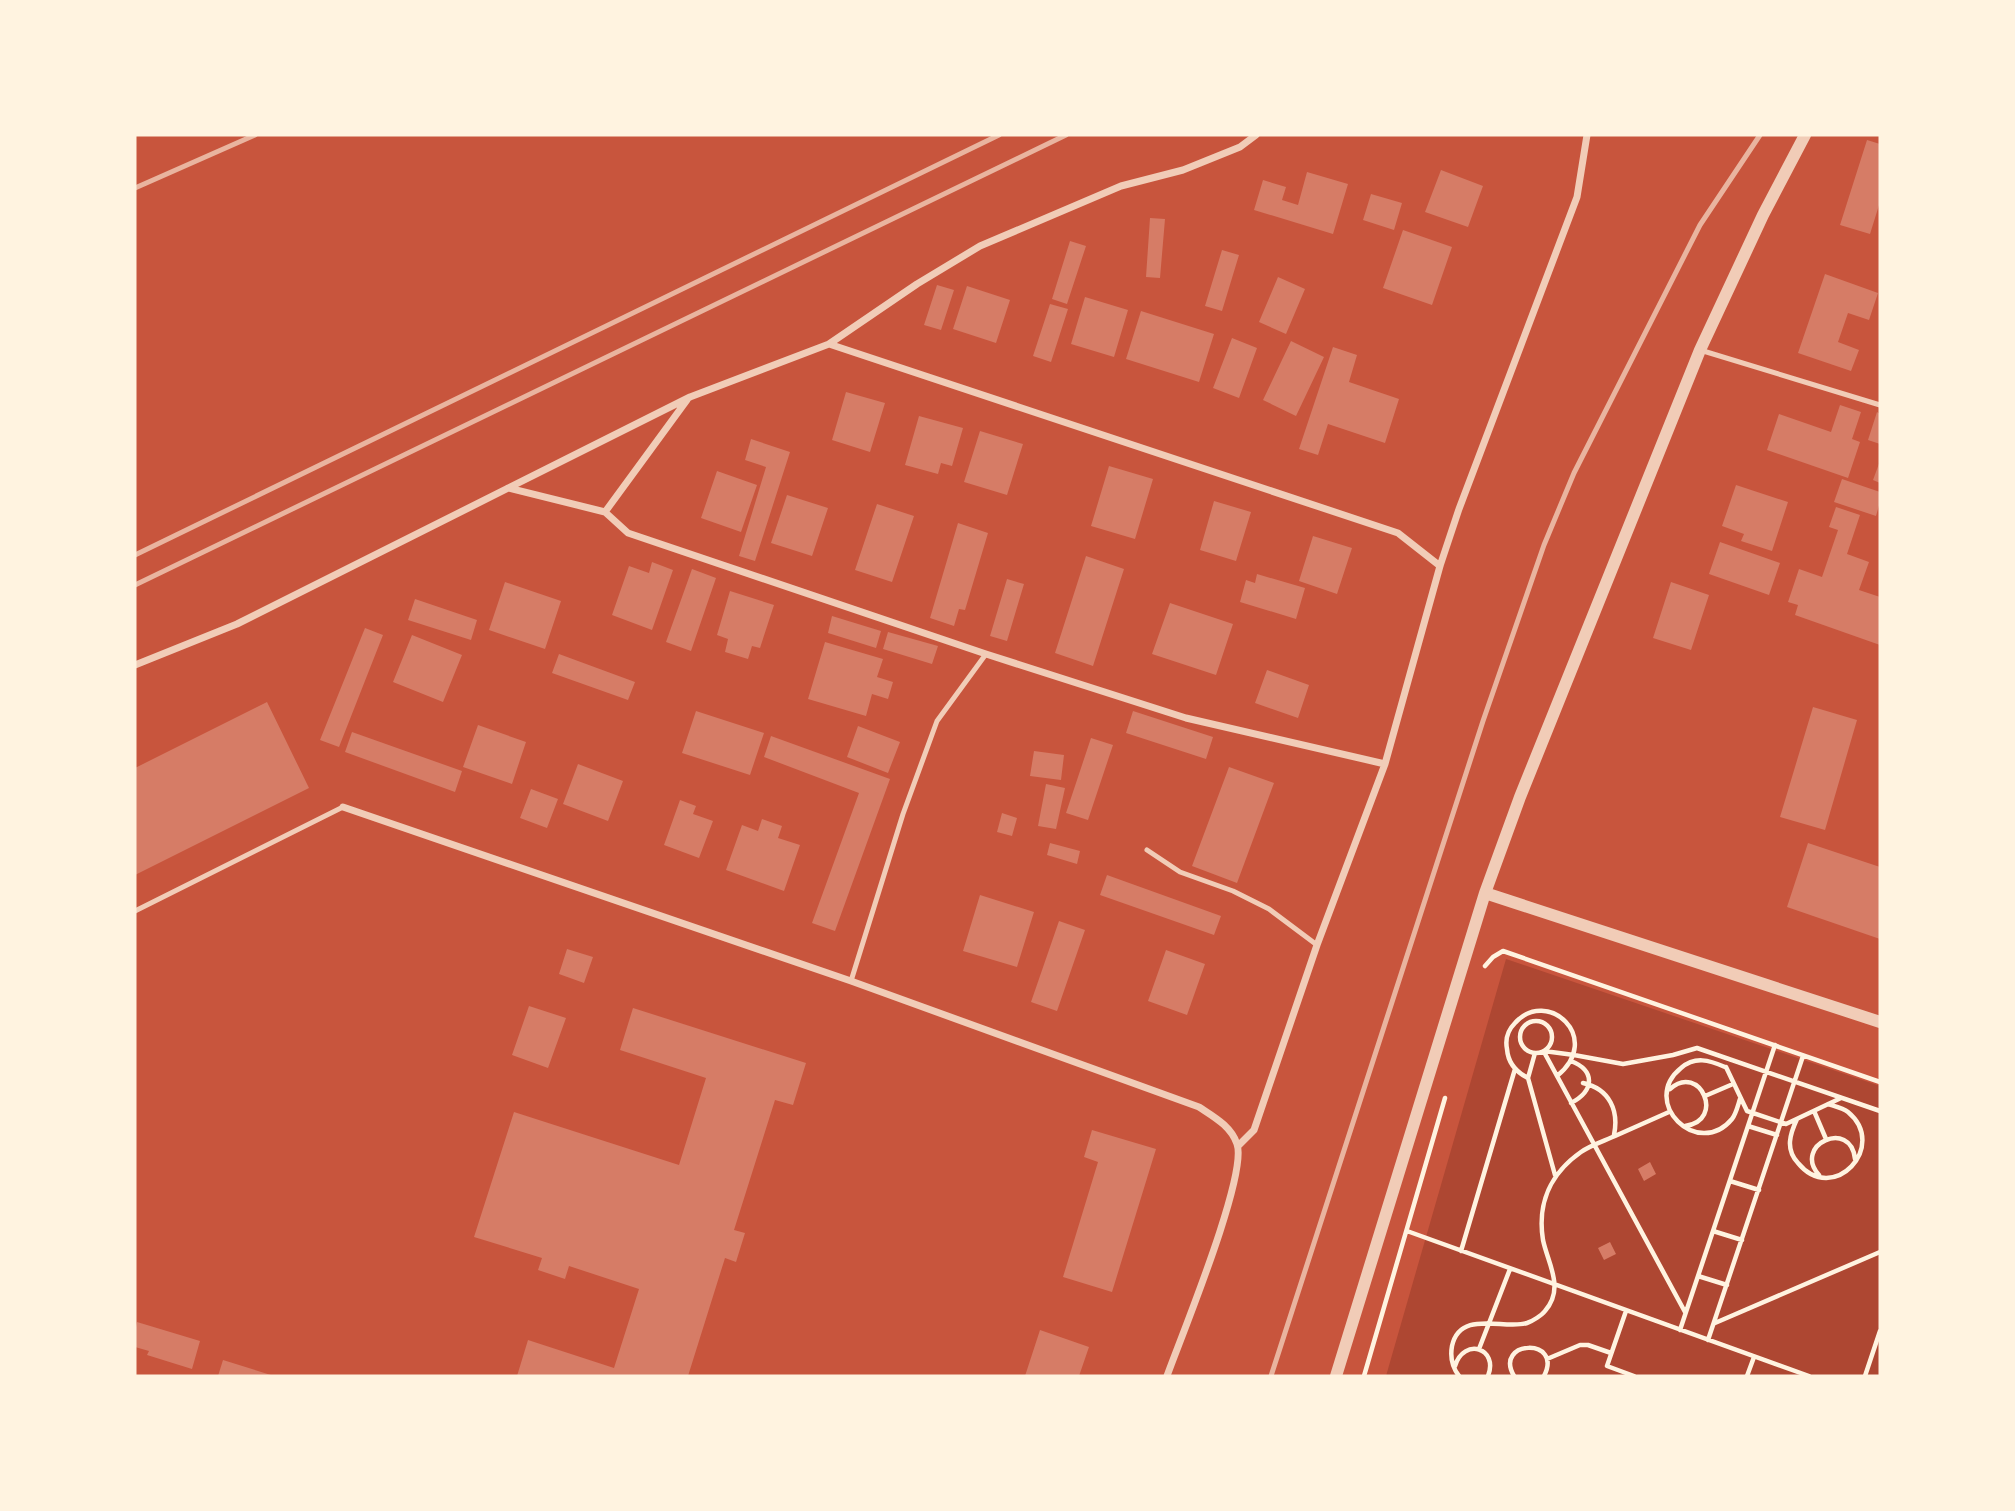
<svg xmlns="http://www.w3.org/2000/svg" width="2015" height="1511" font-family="'Exo 2',sans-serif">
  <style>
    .green { fill: #ae4732 }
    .building { fill: #d67c66 }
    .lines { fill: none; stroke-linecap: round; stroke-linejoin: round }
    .path { stroke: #fff3e0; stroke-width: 4.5 }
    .service { stroke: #f1ccb7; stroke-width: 5 }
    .minor { stroke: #f1ccb7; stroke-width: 7 }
    .tertiary { stroke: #f1ccb7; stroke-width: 12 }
    .rail { stroke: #e9b49f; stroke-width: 5 }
  </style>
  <rect width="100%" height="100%" fill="#c8553d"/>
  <!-- green -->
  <path class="green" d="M1506,959l374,127v290h-494z"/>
  <!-- building -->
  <path class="building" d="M1867,140l13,4v58l-10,32 -30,-9z
    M1441,170l42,16 -15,41 -43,-15z
    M1307,172l41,12 -15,50 -79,-24 9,-30 23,7 -4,13 16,5z
    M1371,194l31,9 -8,27 -31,-10z
    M1150,218l15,1 -5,59 -14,-1z
    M1403,230l49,17 -20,58 -49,-17z
    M1070,241l16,5 -19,58 -15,-5z
    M1222,250l17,5 -17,56 -17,-5z
    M1825,274l53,19 -9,27 -21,-7 -10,29 21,8 -8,21 -53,-18z
    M1278,277l27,12 -19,45 -27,-12z
    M937,285l17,5 -13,40 -17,-5z
    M967,286l43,14 -14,43 -43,-14z
    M1085,297l43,13 -14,47 -43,-13z
    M1050,304l18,5 -17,53 -18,-6z
    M1141,311l73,23 -15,48 -73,-23z
    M1232,338l25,10 -18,50 -26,-10z
    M1291,341l33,16 -28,59 -33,-16z
    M1333,347l24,8 -8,27 50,17 -14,44 -57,-19 -10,31 -19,-6z
    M846,392l39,11 -15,49 -38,-12z
    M1840,405l21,7 -9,27 8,3 -12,36 -81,-28 12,-36 52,18z
    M1877,412l3,2v30l-12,-4z
    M919,416l44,12 -11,38 -11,-3 -3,11 -33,-9z
    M980,431l43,13 -16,51 -43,-13z
    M751,439l39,13 -35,109 -16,-5 27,-89 -21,-7z
    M1880,461v22l-7,-3z
    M1109,466l44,13 -18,60 -44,-13z
    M717,471l40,14 -16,47 -40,-14z
    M1842,479l38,13v10l-4,14 -42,-14z
    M1736,485l52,17 -16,49 -31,-10 3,-7 -22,-8z
    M787,495l41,13 -16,48 -41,-13z
    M1214,501l37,11 -15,49 -36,-11z
    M877,504l37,12 -22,66 -37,-12z
    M1836,507l24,8 -13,39 22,8 -10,28 21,7v48l-85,-30 3,-10 -10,-3 11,-33 23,8 16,-47 -9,-3z
    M958,523l30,10 -23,77 -6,-1 -5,17 -24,-8z
    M1313,536l39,12 -15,46 -38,-13z
    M1720,542l60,21 -11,32 -60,-21z
    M1086,556l38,13 -31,97 -38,-13z
    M652,562l21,8 -21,60 -40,-15 17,-49 20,7z
    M692,569l24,9 -25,73 -25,-9z
    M1257,574l48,14 -9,31 -56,-17 6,-22 9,3z
    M1007,579l17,5 -17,57 -17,-5z
    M505,582l56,19 -16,48 -56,-19z
    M1671,582l38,13 -18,55 -38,-12z
    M730,591l44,14 -14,43 -8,-2 -4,13 -23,-7 3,-13 -11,-4z
    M415,599l62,21 -6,20 -63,-20z
    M1170,603l63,21 -17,51 -64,-21z
    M832,616l49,15 -5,17 -48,-15z
    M365,628l18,7 -44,112 -19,-7z
    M888,632l50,14 -6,18 -49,-15z
    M412,635l50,20 -19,47 -50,-20z
    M825,642l58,17 -6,18 16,5 -5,17 -16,-5 -6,22 -58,-17z
    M559,654l76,28 -7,18 -76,-27z
    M1267,670l42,15 -11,33 -43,-15z
    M267,702l42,86 -174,87v-107z
    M1813,707l44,13 -32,110 -45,-13z
    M696,711l68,22 -14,42 -68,-22z
    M1133,711l80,26 -7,22 -80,-26z
    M478,725l48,17 -14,42 -49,-17z
    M858,726l42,16 -12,31 -41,-16z
    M352,732l110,39 -7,21 -110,-40z
    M771,736l119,43 -55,152 -23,-8 47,-130 -95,-36z
    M1091,738l22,7 -25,75 -22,-7z
    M1034,751l30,4 -3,25 -31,-4z
    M578,764l45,17 -15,40 -45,-17z
    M1229,767l45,16 -37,100 -45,-17z
    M1046,784l19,4 -9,41 -18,-3z
    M531,789l27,10 -11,29 -27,-10z
    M680,800l16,6 -3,8 20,7 -14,37 -35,-13z
    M1002,813l15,5 -5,18 -15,-4z
    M762,819l20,7 -4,12 22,7 -16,46 -58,-21 16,-45 16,6z
    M1050,843l30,8 -3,13 -30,-9z
    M1808,843l72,24v72l-93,-32z
    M1107,875l114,41 -7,19 -114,-40z
    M980,895l54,17 -17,55 -54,-16z
    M1059,921l26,9 -28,81 -26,-9z
    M567,949l26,8 -9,26 -25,-9z
    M1166,950l39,14 -18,51 -39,-14z
    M529,1006l37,12 -18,50 -36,-13z
    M633,1008l173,55 -13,42 -18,-5 -41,130 11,3 -9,29 -11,-4 -37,118h-171l11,-36 86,28 25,-79 -70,-23 -4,13 -27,-9 4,-12 -68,-21 40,-125 165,53 27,-87 -86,-28z
    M1092,1130l64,19 -44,143 -49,-15 35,-115 -14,-5z
    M1650,1162l6,12 -12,7 -6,-12z
    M1610,1242l6,12 -12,6 -6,-12z
    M137,1322l63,19 -8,28 -45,-14 2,-4 -14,-4v-15z
    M1040,1330l49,17 -10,29h-54z
    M223,1360l51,16h-56z"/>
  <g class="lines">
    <!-- path -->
    <path class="path" d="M1485,966l8,-9 10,-6 377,131
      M1520 1037a16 16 0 1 1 32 0a16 16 0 1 1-32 0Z
      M1544,1051l30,4 49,9 50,-9 24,-7 183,63
      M1544,1052l141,260
      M1535,1053l-7,25 27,97
      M1571,1061c25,10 23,30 0,42
      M1725,1067c-16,-7 -30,-11 -44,1 -42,34 17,92 51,51 4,-5 6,-14 8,-20
      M1726,1067l21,44 39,13 55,-26
      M1528,1078c-12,-6 -20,-15 -21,-29 -2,-10 1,-19 8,-26 32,-36 89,15 42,53
      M1583,1083c27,6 36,28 31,52
      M1670,1089c30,-27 56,32 15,37
      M1705,1096l28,-12
      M1814,1111l12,28
      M1797,1119c-7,15 -12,30 1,44 35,43 91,-17 50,-51 -5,-4 -14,-6 -20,-8
      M1748,1126l29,9
      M1819,1175c-27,-30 32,-57 36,-16
      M1730,1181l29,9
      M1407,1231l402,145
      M1713,1231l29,9
      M1461,1251l54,-182
      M1698,1276l29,9
      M1626,1311l-19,55 27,10
      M1715,1323l165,-71
      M1680,1330l95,-285
      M1708,1340l95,-284
      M1479,1349l31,-80
      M1547,1359l33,-14h8l23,8
      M1455,1366c9,-29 44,-18 33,10
      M1364,1376l81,-278
      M1459,1376c-7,-9 -9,-19 -7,-30 8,-37 52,-16 75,-23 6,-2 15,-8 18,-12 20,-23 3,-47 -2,-71 -6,-37 8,-67 38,-88 10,-7 23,-11 34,-16 18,-8 36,-16 54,-24
      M1514,1376c-21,-36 50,-39 30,0
      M1747,1376l7,-19
      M1865,1376l15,-45"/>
    <!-- service -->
    <path class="service" d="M1700,350l180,55
      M1147,850l33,22 53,19 36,18 48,36
      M135,911l208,-104
      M851,981l52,-167 34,-93 49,-67"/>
    <!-- minor -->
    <path class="minor" d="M829,344l88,-60 63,-38 141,-60 62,-16 57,-23 16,-12
      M508,488l97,24 23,21 358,121 200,64 199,46
      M605,512l82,-112
      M135,665l102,-41 453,-227 139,-53 569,189 42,33
      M343,807l508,174 348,126c15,10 32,19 38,37 11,31 -56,193 -70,232
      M1238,1146l16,-16 63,-185 68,-181 55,-198 19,-57 118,-312 10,-62"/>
    <!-- tertiary -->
    <path class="tertiary" d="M1485,893l395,129
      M1336,1376l149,-483 35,-96 180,-447 63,-135 42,-80"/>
    <!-- rail -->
    <path class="rail" d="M135,188l120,-53
      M135,555l864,-420
      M135,585l931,-450
      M1271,1376l212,-655 61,-176 30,-72 126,-248 60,-90"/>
  </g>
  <!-- border -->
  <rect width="2015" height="1511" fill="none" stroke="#fff3e0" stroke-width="273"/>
</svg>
